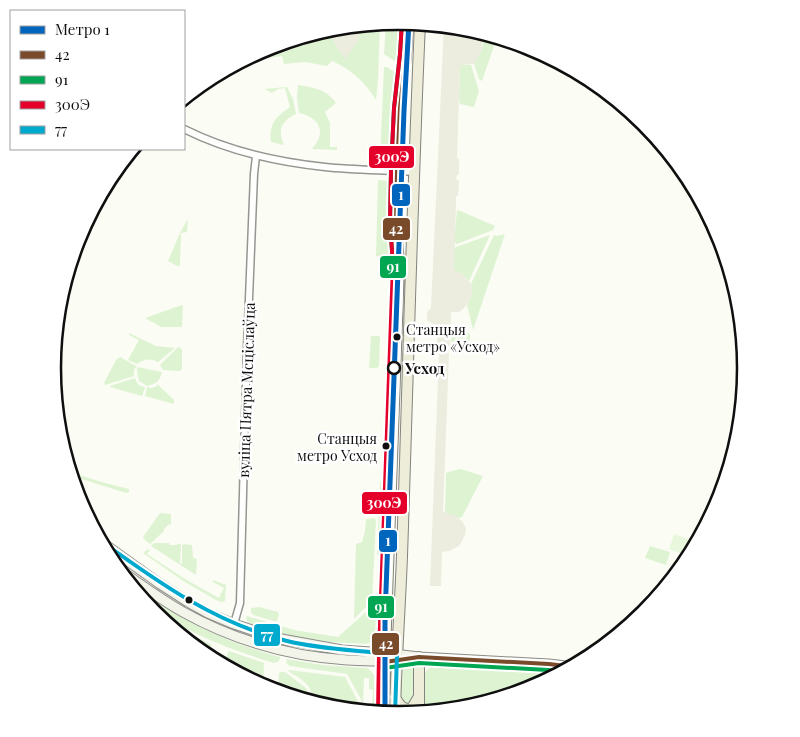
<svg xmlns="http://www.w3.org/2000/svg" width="800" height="737" font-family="'Playfair Display',serif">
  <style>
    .green { fill: #def3d2 }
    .pitch { fill: #e9f7dc }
    .plaza { fill: #ececdf }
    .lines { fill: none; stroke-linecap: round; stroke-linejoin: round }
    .minor-casing { stroke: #959692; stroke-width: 9 }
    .secondary-casing { stroke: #8c8c89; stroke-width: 11 }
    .primary-casing { stroke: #83837f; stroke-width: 12 }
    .minor { stroke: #fefffd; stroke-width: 6 }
    .secondary { stroke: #f4f5ea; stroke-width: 9 }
    .primary { stroke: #ededd9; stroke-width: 10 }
    .bus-1-casing { stroke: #fff; stroke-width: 8 }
    .bus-2-casing { stroke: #fff; stroke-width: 8 }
    .bus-3-casing { stroke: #fff; stroke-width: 8 }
    .bus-4-casing { stroke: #fff; stroke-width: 8 }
    .bus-1 { stroke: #7a4b2a; stroke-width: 4 }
    .bus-2 { stroke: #00a651; stroke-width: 4 }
    .bus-3 { stroke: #e4002b; stroke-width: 4 }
    .bus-4 { stroke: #00a9ce; stroke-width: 4 }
    .metro-1-casing { stroke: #fff; stroke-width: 9 }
    .metro-1 { stroke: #0065bd; stroke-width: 5 }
    .bus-dot { fill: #0f0f0f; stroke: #fff; stroke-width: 2 }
    .stop-dot { fill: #fff; stroke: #0f0f0f; stroke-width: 2.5 }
    .labels { text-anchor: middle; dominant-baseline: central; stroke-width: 5; stroke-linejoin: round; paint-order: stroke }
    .bus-label { font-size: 14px; fill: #0f0f0f; stroke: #fff; text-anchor: start }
    .stop-label { font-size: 15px; font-weight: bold; fill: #0f0f0f; stroke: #fff; text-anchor: start }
    .street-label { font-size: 15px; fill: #0f0f0f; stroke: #fff }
    .rim { fill: none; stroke: #0f0f0f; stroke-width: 2.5 }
    .line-badge { stroke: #fff; stroke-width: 2 }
    .badge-label { font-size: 14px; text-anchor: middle; font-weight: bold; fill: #fff }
  </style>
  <rect width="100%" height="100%" fill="#fbfcf4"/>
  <!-- green -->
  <path class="green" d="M402,21v22l-4,20 -14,-9 2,-31z
    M380,23l-2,57 -2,20c-11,-18 -24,-30 -44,-39l-5,5 -22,-4 -21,2 -2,-8 -28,4 -1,-2 -4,-1 18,-9 61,-19 9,18 8,11 13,-18 5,-15z
    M485,33l12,4 -15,44 -3,-2 -5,-15 8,-14z
    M460,65h11l8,26 -5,16 -14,-3 -1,-4z
    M384,67h3l9,6 -5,47 -1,36 -5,4 -5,-1z
    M298,85c17,3 28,4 38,18l-11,9 5,11v24h7v3l-25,-1c15,-17 8,-31 -13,-36l-2,-15z
    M287,87l6,12 3,15c-14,7 -19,15 -12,31l-13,-3c-3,-18 6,-26 19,-35l-5,-19 -7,1 -6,4 -8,-4z
    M378,180l10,1 3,5v41l1,30 -16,-1z
    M457,210h1l37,16 -2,4 -36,14 -3,-2z
    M188,219l-1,13 -6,1 -1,33h-3l-9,-5 12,-28z
    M505,234l-32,96 -6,-25c5,-7 5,-13 4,-21l23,-49 3,1z
    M490,235l-21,46 -7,-7 -8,-4v-20l2,-3z
    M182,305l1,1 -1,21h-21l-16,-9z
    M452,325l18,9v5l-6,11 -13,-4z
    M129,333l27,13 19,2 -17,14c-8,-4 -13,-3 -21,2l-9,-4 11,-20 -10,-5z
    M371,336h8l1,2 -1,28 -2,2h-8z
    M178,347l3,1 1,2v19l-2,2 -17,-1 -3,-5z
    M120,357l16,9v2l-2,1v7l-29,9 -1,-2 12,-23z
    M137,367l25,5c-2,9 -6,12 -15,14l-8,-5 -2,-9z
    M135,378c2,6 4,8 10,9l-3,9 -32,-9v-1z
    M157,384l17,16v4l-29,-8 2,-9 5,1 5,-2z
    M461,469l22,7 -21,41 -3,1 -14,-5 1,-40 5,-2z
    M70,472l35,11 24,6v3l-3,1 -54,-17z
    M380,482h6l-7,73h-2z
    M160,513l11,1v11l-2,-1 -5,5v2l-14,13 -6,-5 -1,-2z
    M374,518l2,2 -4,81 -18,18 2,-75 6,-2 3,-11 1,-12z
    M154,543h15l1,2h6l3,-1h2l-1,19 2,1v-19l2,-1 8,1 1,13 4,1 -1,16 -45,-29z
    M650,546l20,6 -4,13 -21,-7z
    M148,549l2,1 -3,4 38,25 34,19 5,-10 -11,-6v-2l13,5 -1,16 -3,1 -6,-2 -31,-18 -42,-29z
    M125,579c33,23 66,46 104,61 16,7 34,12 51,17l-1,4 -5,2c-46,-14 -91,-31 -129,-61 -7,-6 -13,-16 -20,-23z
    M377,602l-2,32 -4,8 -5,2 -36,-2 -37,-6 -13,-3 -29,-9 -4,-3 -1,-4 1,-1 47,14 44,7z
    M259,607l19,5 1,2 -2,7h-3l-21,-6 -2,-3v-4z
    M179,628l33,17 -3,6 16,8 4,-8 35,12 -1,21 -68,-37 -18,-14z
    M286,659l37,6 44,3 3,2 4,5v38h-2l1,-23 -4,-1v-11h-5l-1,25 -16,-29 -57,-8 -3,-2z
    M407,667l5,1 2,4 -2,33 -11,-2 2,-33z
    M432,667h2l128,7 -29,15 -66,20 -46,5c1,-13 -3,-42 11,-47z
    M289,670l56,7 15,28 -19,5 -9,-1 -23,-7c9,-15 -10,-24 -21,-31z
    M281,672h4l21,16 3,6 -4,7 -13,-4 -14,-9 1,-15z"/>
  <!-- pitch -->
  <path class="pitch" d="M674,534l25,9 -8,14 -22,-8z"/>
  <!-- plaza -->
  <path class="plaza" d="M363,25l-5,15 -13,19 -8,-12 -9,-18z
    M444,26l24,2 15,8 -1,14 -8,14 -14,1 -3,93 2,1v15l-2,1 -1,5h3l-1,16h-2v8l-2,66 8,4 9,10 1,8 -3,10 -5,6 -5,4h-8l-1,34 -13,-1v-17l-10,-8v-8l4,-4z
    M439,353h10l-6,159 13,4 7,6 3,7 -1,6 -6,11 -10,5 -7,1 -1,34h-11z"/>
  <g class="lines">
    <defs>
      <path id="minor" d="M184,129c44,22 92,33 141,38 29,3 59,3 89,5
        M234,624l6,-21 7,-255 7,-174 2,-18"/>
      <path id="secondary" d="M100,541l60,43 28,18 20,11 26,11 42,14 66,12 43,3 34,4 130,7 25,3
        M116,567c22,16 44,32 67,45 52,29 104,44 164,48 19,1 37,2 57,0"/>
      <path id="primary" d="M395,697c4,8 8,14 17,11l6,-10
        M384,714l1,-61 14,-388 -3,-43 1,-51 3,-63 6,-53 2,-33
        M417,714l2,-7v-50
        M395,715c1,-53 5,-106 7,-159 6,-177 10,-355 18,-533"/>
    </defs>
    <!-- minor casing -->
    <use href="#minor" class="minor-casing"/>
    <!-- secondary casing -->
    <use href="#secondary" class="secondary-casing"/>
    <!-- primary casing -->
    <use href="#primary" class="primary-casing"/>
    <!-- minor -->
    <use href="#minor" class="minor"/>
    <!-- secondary -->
    <use href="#secondary" class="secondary"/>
    <!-- primary -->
    <use href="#primary" class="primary"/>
    <defs>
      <path id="bus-1" d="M408,22l-2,33 -6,53 -3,63 -1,51 3,43v27l-14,370 34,-5 130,7 25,3"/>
      <path id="bus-2" d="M402,22l-2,32 -6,54 -3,63 -1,51 3,43v27l-14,372 2,3 4,1 34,-5 129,7 17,2"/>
      <path id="bus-3" d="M378,714l1,-61 14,-388 -3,-43 1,-51 3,-63 6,-54 2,-32"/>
      <path id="bus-4" d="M101,541c58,42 116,83 186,100 37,9 73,9 110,14l-2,60"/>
    </defs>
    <!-- bus-1 casing -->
    <use href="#bus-1" class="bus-1-casing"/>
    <!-- bus-2 casing -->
    <use href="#bus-2" class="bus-2-casing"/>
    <!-- bus-3 casing -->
    <use href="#bus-3" class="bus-3-casing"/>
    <!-- bus-4 casing -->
    <use href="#bus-4" class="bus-4-casing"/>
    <!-- bus-1 -->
    <use href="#bus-1" class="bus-1"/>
    <!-- bus-2 -->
    <use href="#bus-2" class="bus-2"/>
    <!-- bus-3 -->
    <use href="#bus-3" class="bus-3"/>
    <!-- bus-4 -->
    <use href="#bus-4" class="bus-4"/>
    <defs>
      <path id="metro-1" d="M385,714v-97l19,-506 5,-89"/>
    </defs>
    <!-- metro-1 casing -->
    <use href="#metro-1" class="metro-1-casing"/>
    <!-- metro-1 -->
    <use href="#metro-1" class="metro-1"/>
  </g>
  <!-- markers -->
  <g class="bus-dot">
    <circle cx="397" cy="337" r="4.5"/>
    <circle cx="386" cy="446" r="4.5"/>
    <circle cx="189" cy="600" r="4.5"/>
  </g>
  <circle class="stop-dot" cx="394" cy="368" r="6"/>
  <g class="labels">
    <!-- bus labels -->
    <g class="bus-label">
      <text x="406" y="329">Станцыя<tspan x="406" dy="17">метро «Усход»</tspan></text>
      <text x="377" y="438" text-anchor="end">Станцыя<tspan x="377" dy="17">метро Усход</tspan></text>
    </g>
    <!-- stop labels -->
    <g class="stop-label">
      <text x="405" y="368">Усход</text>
    </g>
    <!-- street labels -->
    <g class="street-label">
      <text transform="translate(246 390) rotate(-88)">вуліца Пятра Мсціслаўца</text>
    </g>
  </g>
  <!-- crop -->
  <path d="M0 0H800V737H0ZM61 368a338 338 0 1 1 676 0a338 338 0 1 1-676 0Z" fill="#fff" fill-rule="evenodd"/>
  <path class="rim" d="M61 368a338 338 0 1 1 676 0a338 338 0 1 1-676 0Z"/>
  <g class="line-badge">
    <rect x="368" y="145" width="47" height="24" rx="5" fill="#e4002b"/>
    <rect x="391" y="183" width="20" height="24" rx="5" fill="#0065bd"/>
    <rect x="382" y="217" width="29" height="24" rx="5" fill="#7a4b2a"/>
    <rect x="379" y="255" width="28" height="24" rx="5" fill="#00a651"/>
    <rect x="361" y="491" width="47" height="24" rx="5" fill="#e4002b"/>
    <rect x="378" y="529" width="20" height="24" rx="5" fill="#0065bd"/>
    <rect x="367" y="595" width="28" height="24" rx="5" fill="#00a651"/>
    <rect x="253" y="623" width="28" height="24" rx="5" fill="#00a9ce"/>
    <rect x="371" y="632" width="29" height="24" rx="5" fill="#7a4b2a"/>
  </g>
  <g class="badge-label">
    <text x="392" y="162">300Э</text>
    <text x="401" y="200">1</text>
    <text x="396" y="234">42</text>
    <text x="393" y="272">91</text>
    <text x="384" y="508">300Э</text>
    <text x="388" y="546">1</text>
    <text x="381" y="612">91</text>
    <text x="267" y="640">77</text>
    <text x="386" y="649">42</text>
  </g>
  <!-- legend -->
  <rect x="10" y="10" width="175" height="140" fill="#ffffff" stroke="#9f9f9f"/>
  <rect x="20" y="26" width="25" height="8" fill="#0065bd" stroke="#9f9f9f"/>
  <text x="55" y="35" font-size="15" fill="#0f0f0f">Метро 1</text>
  <rect x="20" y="51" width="25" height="8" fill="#7a4b2a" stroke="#9f9f9f"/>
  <text x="55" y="60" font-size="15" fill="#0f0f0f">42</text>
  <rect x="20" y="76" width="25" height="8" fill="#00a651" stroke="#9f9f9f"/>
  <text x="55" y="85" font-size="15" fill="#0f0f0f">91</text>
  <rect x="20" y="101" width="25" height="8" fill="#e4002b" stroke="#9f9f9f"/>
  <text x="55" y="110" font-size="15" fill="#0f0f0f">300Э</text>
  <rect x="20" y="126" width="25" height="8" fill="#00a9ce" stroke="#9f9f9f"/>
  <text x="55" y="135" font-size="15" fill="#0f0f0f">77</text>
</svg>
